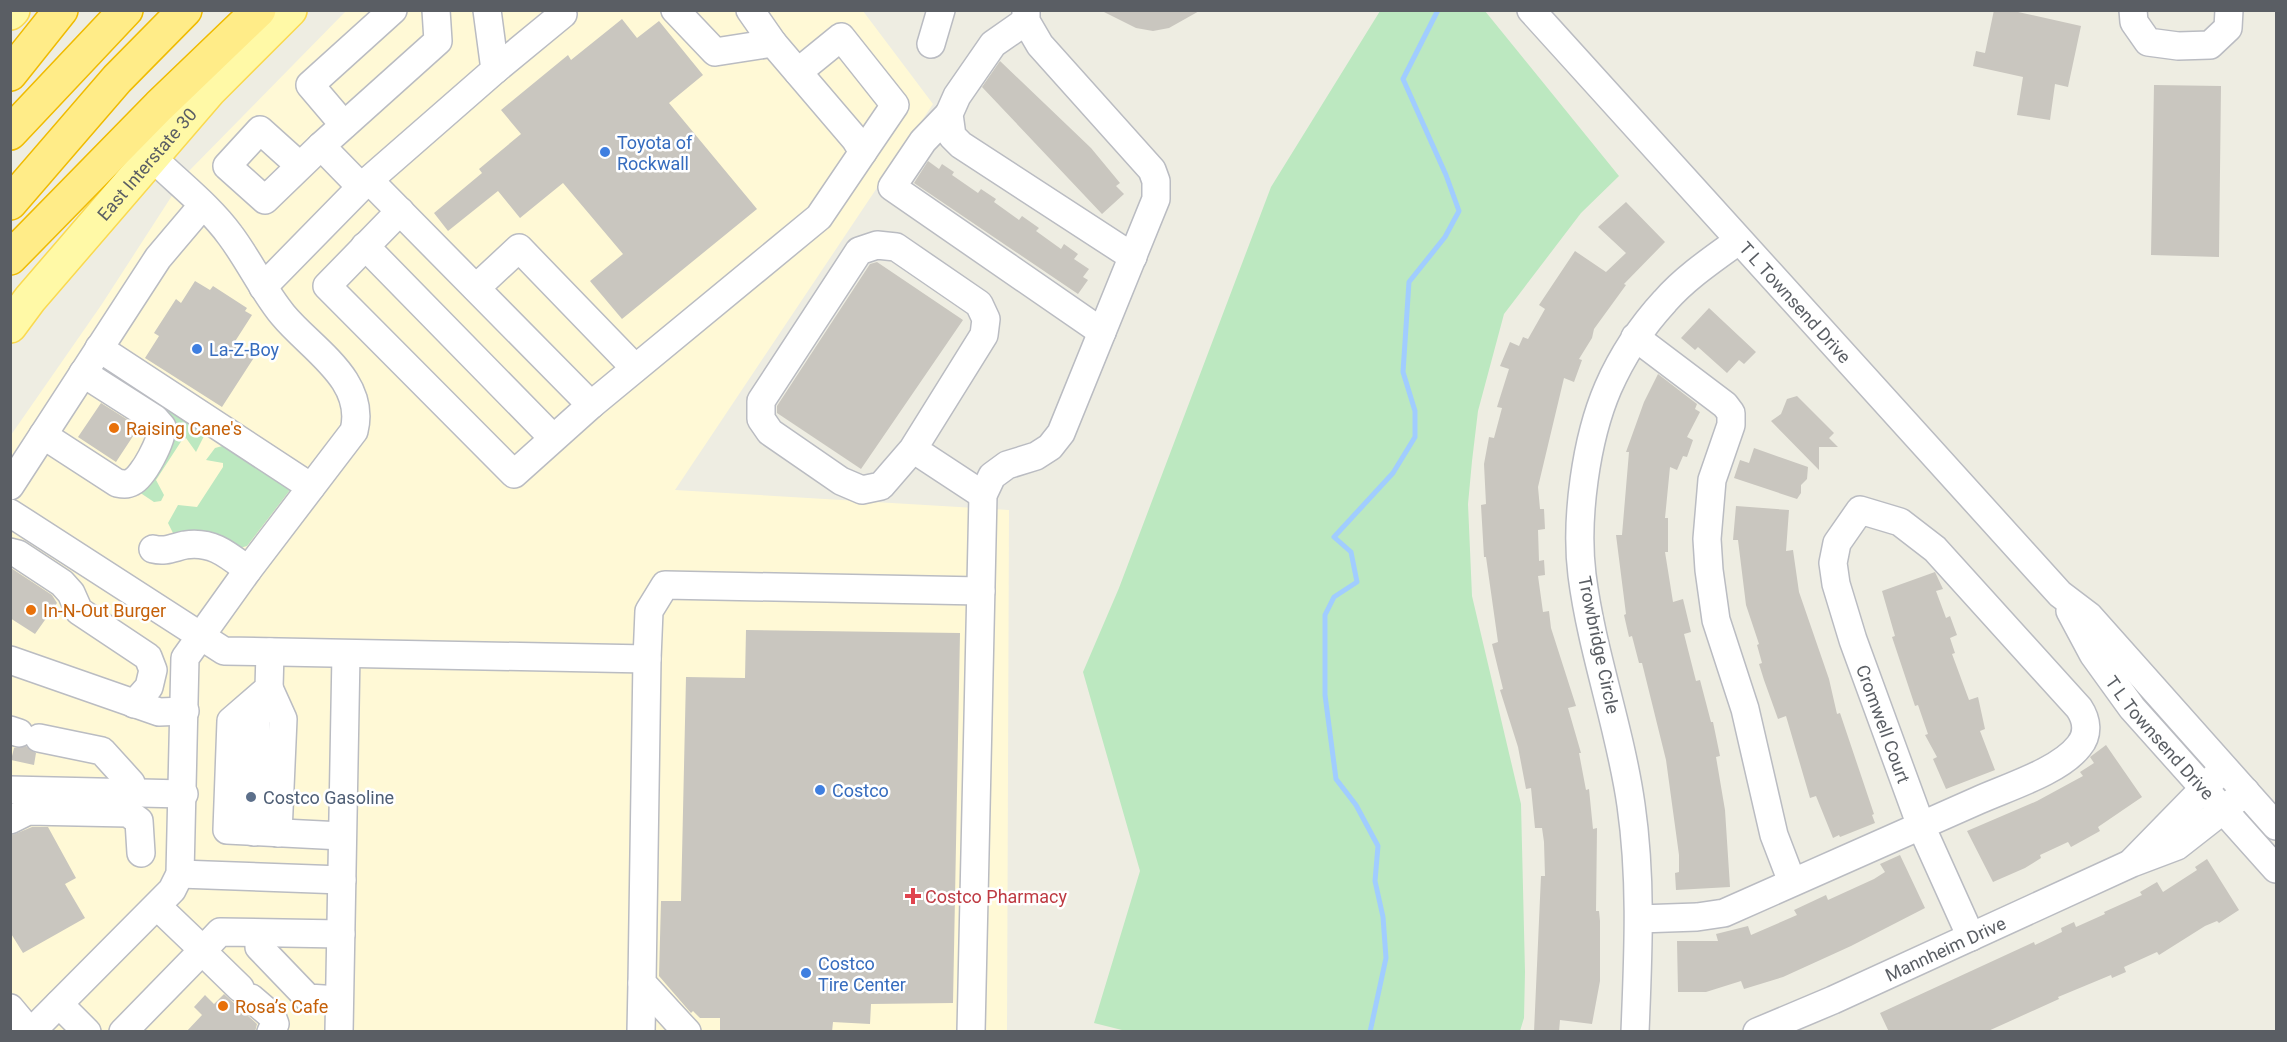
<svg xmlns="http://www.w3.org/2000/svg" width="2287" height="1042" font-family="Roboto,sans-serif">
  <style>
    .commercial { fill: #fff9d6 }
    .green { fill: #bce8c0 }
    .lines { fill: none; stroke-linecap: round; stroke-linejoin: round }
    .stream { stroke: #a1cdff; stroke-width: 5 }
    .building { fill: #c9c6bf }
    .minor-casing { stroke: #babcc2; stroke-width: 30 }
    .major-casing { stroke: #fad94f; stroke-width: 36 }
    .highway-casing { stroke: #f0bb00; stroke-width: 36 }
    .minor { stroke: #fff; stroke-width: 27 }
    .major { stroke: #fff9a6; stroke-width: 33 }
    .highway { stroke: #ffec88; stroke-width: 33 }
    .shop-dot { fill: #3f7fe0; stroke: #fff; stroke-width: 2 }
    .food-dot { fill: #e8710a; stroke: #fff; stroke-width: 2 }
    .service-dot { fill: #5c6f8a; stroke: #fff; stroke-width: 2 }
    .health-dot { fill: #e0444e; stroke: #fff; stroke-width: 2 }
    .labels { text-anchor: middle; dominant-baseline: central; stroke-width: 5; stroke-linejoin: round; paint-order: stroke }
    .shop-label { font-size: 18px; fill: #366cbe; stroke: #fff; text-anchor: start }
    .street-label { font-size: 18px; fill: #5a5e64; stroke: #fff }
    .food-label { font-size: 18px; fill: #c56008; stroke: #fff; text-anchor: start }
    .service-label { font-size: 18px; fill: #4e5e75; stroke: #fff; text-anchor: start }
    .health-label { font-size: 18px; fill: #be3a42; stroke: #fff; text-anchor: start }
  </style>
  <rect width="100%" height="100%" fill="#eeede2"/>
  <!-- commercial -->
  <path class="commercial" d="M346,11h517l70,93 -258,386 334,20 -2,521 -996,1v-597l91,-131 84,-130z"/>
  <!-- green -->
  <path class="green" d="M1380,11h105l134,165 -38,37 -77,101 -26,97 -6,50 -4,43 4,92 49,208 4,168 -1,46 -4,13 -390,1 -36,-9 46,-152 -57,-199 36,-84 152,-401z
    M104,365l102,67 -10,20 -10,-14 -4,2 -26,40 8,15 -3,6 -7,1 -18,-12 32,-51 -69,-71z
    M226,445l62,40 2,5 -43,56 -7,2 -66,-13 -6,-12 10,-18 19,2 26,-40v-4l-17,-3 9,-12z"/>
  <g class="lines">
    <!-- stream -->
    <path class="stream" d="M1370,1032l16,-74 -3,-41 -8,-36 3,-35 -22,-41 -20,-26 -11,-84v-80l9,-18 23,-15 -6,-30 -17,-15 59,-64 22,-36v-26l-12,-39 6,-90 36,-45 14,-26 -13,-36 -43,-96 35,-69"/>
  </g>
  <!-- building -->
  <path class="building" d="M1100,10h101l-32,18 -16,3 -17,-3z
    M1994,10h15l72,16 -13,61 -13,-3 -5,36 -33,-5 6,-38 -50,-11 3,-15 9,2z
    M622,19l15,19 22,-17 44,54 -34,28 88,106 -135,110 -32,-38 33,-27 -60,-71 -43,35 -22,-27 -50,40 -14,-18 48,-40 -3,-4 42,-35 -20,-24 67,-55 3,5z
    M1000,61l91,87 29,35 -4,3 8,8 -22,20 -120,-127z
    M2154,85l67,1 -2,171 -68,-2z
    M928,161l11,8 3,-5 12,8 -2,3 26,18 3,-4 15,10 -2,3 25,18 3,-4 17,12 -3,3 25,18 3,-5 14,10 -4,5 15,10 -6,8 5,3 -10,14 -164,-111z
    M1626,202l39,40 -41,42 2,1 -32,44 -2,9 -13,21 3,1 -8,22 -10,-4 -26,109 2,22h4l1,20 -7,1 1,31 5,-1 1,15 -7,1 5,36 6,-1 2,17 25,78 -8,2 13,45h-2l7,37 3,-1 4,40 4,-1 -1,83h3l1,10v60l-8,43 -32,-4 -1,12h-25l7,-156h4l-1,-34 -2,-14h-7l-4,-40 -5,1 -8,-42 -18,-57 3,-1 -11,-45 6,-2 -12,-85h-2l-3,-52 5,-1 -2,-40 5,-27 5,1 8,-30 -5,-1 12,-38 -9,-3 10,-24 9,4 4,-9 5,2 17,-30 -6,-4 36,-54 31,21 20,-19 -28,-26z
    M877,262l86,58 -102,149 -84,-56v-7l93,-142z
    M195,281l15,9 3,-4 34,22 -2,3 7,4 -18,28 21,13 -33,51 -77,-49 14,-22 -5,-3 22,-34 5,4z
    M1709,308l47,44 -12,12 -5,-4 -12,13 -29,-26 -3,3 -14,-12z
    M1658,374l39,30 -2,5 5,3 -13,25 6,3 -6,17 -4,-1 -6,14 -7,-3 -5,51h3v34h-3l8,50 10,-3 8,33 -7,2 12,47 4,-1 11,42h2l7,34 -4,1 9,53 5,77 -54,3 -1,-17 4,-1v-17l-13,-95 -24,-97h-3l-7,-27 -3,1 -5,-22 2,-1 -10,-79h6l7,-83h-3l18,-50z
    M1797,396l37,37 -5,5 9,9h-19v23l-48,-49 10,-7 6,-15z
    M101,403l38,24 -23,35 -38,-25z
    M1754,448l54,19 -1,12 -6,6v8l-4,6 -63,-21 6,-18 9,3z
    M1736,506l53,4 -3,41 7,-1 6,42 30,87 8,35 3,-1 34,101 -2,1 3,8 -35,14 -1,-2 -6,3 -17,-42 -6,2 -24,-82 -8,3 -14,-39 -5,-16 3,-1 -5,-18 2,-1 -13,-39 -8,-65h-5z
    M11,568l41,27 5,8 -22,31 -25,-16z
    M1935,572l8,17 -7,2 10,27 4,-2 7,19 -7,3 5,15 -3,1 17,46 9,-3 7,32 -5,2 15,39 -49,19 -13,-30 4,-2 -12,-22 3,-1 -10,-29 -3,1 -23,-69 3,-1 -13,-45z
    M746,630l214,3 -7,370 -82,1 -1,20 -37,-2 -1,10h-112v-14h-20l-7,-7 -2,2 -32,-37 2,-75h20l5,-224 59,1z
    M2106,745l36,52 -44,30 2,4 -29,16 -3,-5 -28,13 1,3 -16,10 -32,14 -26,-51 70,-30 46,-25 -3,-4 14,-9 -4,-6z
    M26,746l10,7 -2,12 -23,-5 3,-12z
    M32,827h16l28,51 -11,6 20,34 -62,35 -13,-21v-96z
    M1900,855l25,53 -74,38 -68,31 -39,12 -3,-8 -35,11h-28l-1,-51h41l-2,-7 32,-8 3,9 46,-20 -3,-5 32,-15 2,5 46,-21 11,-7 -5,-8z
    M2207,859l32,51 -20,13 -2,-2 -12,5 -46,29 -2,-3 -33,15 2,5 -14,6 -1,-3 -53,22 1,2 -73,33h-97l-9,-19 154,-71 1,3 27,-13 -1,-4 13,-6 2,5 29,-13 -1,-2 38,-17 -2,-3 17,-10 6,10 34,-22 -2,-3z
    M224,994l33,30 -2,8h-69l16,-17 -8,-8 11,-12 9,9z"/>
  <g class="lines">
    <defs>
      <g id="minor">
        <path d="M750,10l23,33"/>
        <path id="s1" d="M1531,10l529,584 29,22 187,210"/>
        <path d="M2133,10l1,12 14,20 30,4 32,-1 18,-17 1,-18"/>
        <path d="M1026,21l-33,23 -36,52 -8,18 3,22 9,9 172,112"/>
        <path d="M931,44l10,-34"/>
        <path d="M495,70l68,-56"/>
        <path d="M798,72l43,-35 54,68 -32,47"/>
        <path d="M949,114l-26,27 -31,46 210,145"/>
        <path d="M344,125l-34,-40 83,-75"/>
        <path d="M300,166l-40,-36 -33,36 38,34 56,-54"/>
        <path d="M369,180l222,225 228,-188 44,-65 -8,-13 -82,-96 -58,9 -40,-42"/>
        <path d="M361,187l-40,-41 117,-105 -2,-31"/>
        <path d="M400,211l-73,75 187,188 77,-69"/>
        <path d="M365,246l188,192"/>
        <path d="M263,287l98,-100 134,-117 -8,-60"/>
        <path d="M476,288l43,-40 116,120"/>
        <path d="M1635,337l90,68 6,8v12l-19,55 -5,59 2,31 7,50 29,89 29,126 18,47"/>
        <path d="M99,348l212,139"/>
        <path d="M43,435l74,48c5,1 10,2 15,-1 12,-6 30,-42 30,-55l-7,-8 -72,-46"/>
        <path d="M913,449l-32,37 -19,4 -21,-9 -71,-49 -9,-13v-18l98,-150 18,-6 19,2 83,57 7,15 -2,16 -71,114 70,46"/>
        <path d="M10,486l148,-228 44,-52"/>
        <path d="M10,513l214,138 423,8 2,-48 16,-26 316,6"/>
        <path d="M153,549c12,3 19,-1 32,-4 27,-4 42,9 63,25"/>
        <path d="M10,552l8,2 44,29 9,10 8,18 69,46 5,13 -4,17 -15,17"/>
        <path id="s2" d="M2070,611l23,43 39,54 144,161"/>
        <path d="M270,652l-1,36 -38,33 -4,109 115,6"/>
        <path d="M647,659l-5,324 45,49"/>
        <path d="M10,660l149,52 26,-1"/>
        <path d="M269,688l14,31 -5,114"/>
        <path d="M10,730l9,3"/>
        <path d="M39,738l63,13 29,32 -1,9"/>
        <path d="M10,790l174,4"/>
        <path d="M10,820l18,-9 100,2 11,8 2,32"/>
        <path d="M254,832l2,-112 13,-31"/>
        <path d="M2133,861l84,-86"/>
        <path d="M180,874l162,6"/>
        <path d="M157,906l46,44 17,-18 121,2"/>
        <path id="s3" d="M1639,919l58,-2 27,-4c85,-38 170,-75 255,-113 29,-13 81,-29 100,-54 10,-12 8,-26 0,-38l-144,-159 -35,-27 -40,-12 -23,33 -4,20 3,21 17,56 68,186 50,111"/>
        <path d="M259,934v13l49,51 31,2"/>
        <path d="M202,951l38,37"/>
        <path d="M251,998l21,18 3,8 -4,8"/>
        <path d="M59,1004l28,28"/>
        <path d="M10,1008l20,24"/>
        <path d="M31,1032l141,-142 8,-16 5,-216 63,-88 106,-139c13,-51 -43,-82 -71,-116 -20,-24 -34,-55 -53,-80 -21,-29 -53,-53 -78,-78"/>
        <path d="M123,1032l80,-82"/>
        <path d="M339,1032l7,-378"/>
        <path d="M641,1032l1,-49"/>
        <path d="M971,1032l12,-537 9,-19 15,-11 29,-9 14,-9 11,-14 95,-234v-18l-4,-11 -112,-125 -14,-24v-11"/>
        <path d="M1635,1032c3,-76 7,-151 -4,-227 -11,-78 -39,-152 -49,-230 -7,-56 4,-136 26,-187 14,-32 34,-62 57,-87 20,-23 48,-42 73,-60"/>
        <path id="s4" d="M1757,1032l76,-32 299,-137 45,-17 69,-54"/>
      </g>
      <g id="major">
        <path d="M10,13l3,-3"/>
        <path id="s5" d="M10,326l20,-27 180,-209 80,-80"/>
      </g>
      <path id="highway" d="M10,74l51,-64
        M10,133l116,-123
        M10,203l107,-124 68,-69
        M10,258l149,-152 100,-96"/>
    </defs>
    <!-- minor casing -->
    <use href="#minor" class="minor-casing"/>
    <!-- major casing -->
    <use href="#major" class="major-casing"/>
    <!-- highway casing -->
    <use href="#highway" class="highway-casing"/>
    <!-- minor -->
    <use href="#minor" class="minor"/>
    <!-- major -->
    <use href="#major" class="major"/>
    <!-- highway -->
    <use href="#highway" class="highway"/>
  </g>
  <!-- markers -->
  <g class="shop-dot">
    <circle cx="605" cy="152" r="6"/>
    <circle cx="197" cy="349" r="6"/>
    <circle cx="820" cy="790" r="6"/>
    <circle cx="806" cy="973" r="6"/>
  </g>
  <g class="food-dot">
    <circle cx="114" cy="428" r="6"/>
    <circle cx="31" cy="610" r="6"/>
    <circle cx="223" cy="1006" r="6"/>
  </g>
  <circle class="service-dot" cx="251" cy="797" r="6"/>
  <path class="health-dot" d="M910 887h6v6h6v6h-6v6h-6v-6h-6v-6h6z"/>
  <g class="labels">
    <!-- shop labels -->
    <g class="shop-label">
      <text x="617" y="142">Toyota of<tspan x="617" dy="21">Rockwall</tspan></text>
      <text x="209" y="349">La-Z-Boy</text>
      <text x="832" y="790">Costco</text>
      <text x="818" y="963">Costco<tspan x="818" dy="21">Tire Center</tspan></text>
    </g>
    <!-- street labels -->
    <g class="street-label">
      <text stroke="none"><textPath href="#s5" startOffset="212">East Interstate 30</textPath></text>
      <text stroke="none"><textPath href="#s1" startOffset="394">T L Townsend Drive</textPath></text>
      <text transform="translate(1599 645) rotate(78)">Trowbridge Circle</text>
      <text stroke="none"><textPath href="#s3" startOffset="1050">Cromwell Court</textPath></text>
      <text stroke="none"><textPath href="#s2" startOffset="156">T L Townsend Drive</textPath></text>
      <text stroke="none"><textPath href="#s4" startOffset="206">Mannheim Drive</textPath></text>
    </g>
    <!-- food labels -->
    <g class="food-label">
      <text x="126" y="428">Raising Cane's</text>
      <text x="43" y="610">In-N-Out Burger</text>
      <text x="235" y="1006">Rosa’s Cafe</text>
    </g>
    <!-- service labels -->
    <g class="service-label">
      <text x="263" y="797">Costco Gasoline</text>
    </g>
    <!-- health labels -->
    <g class="health-label">
      <text x="925" y="896">Costco Pharmacy</text>
    </g>
  </g>
  <!-- border -->
  <rect width="2287" height="1042" fill="none" stroke="#5a5e64" stroke-width="24"/>
</svg>
